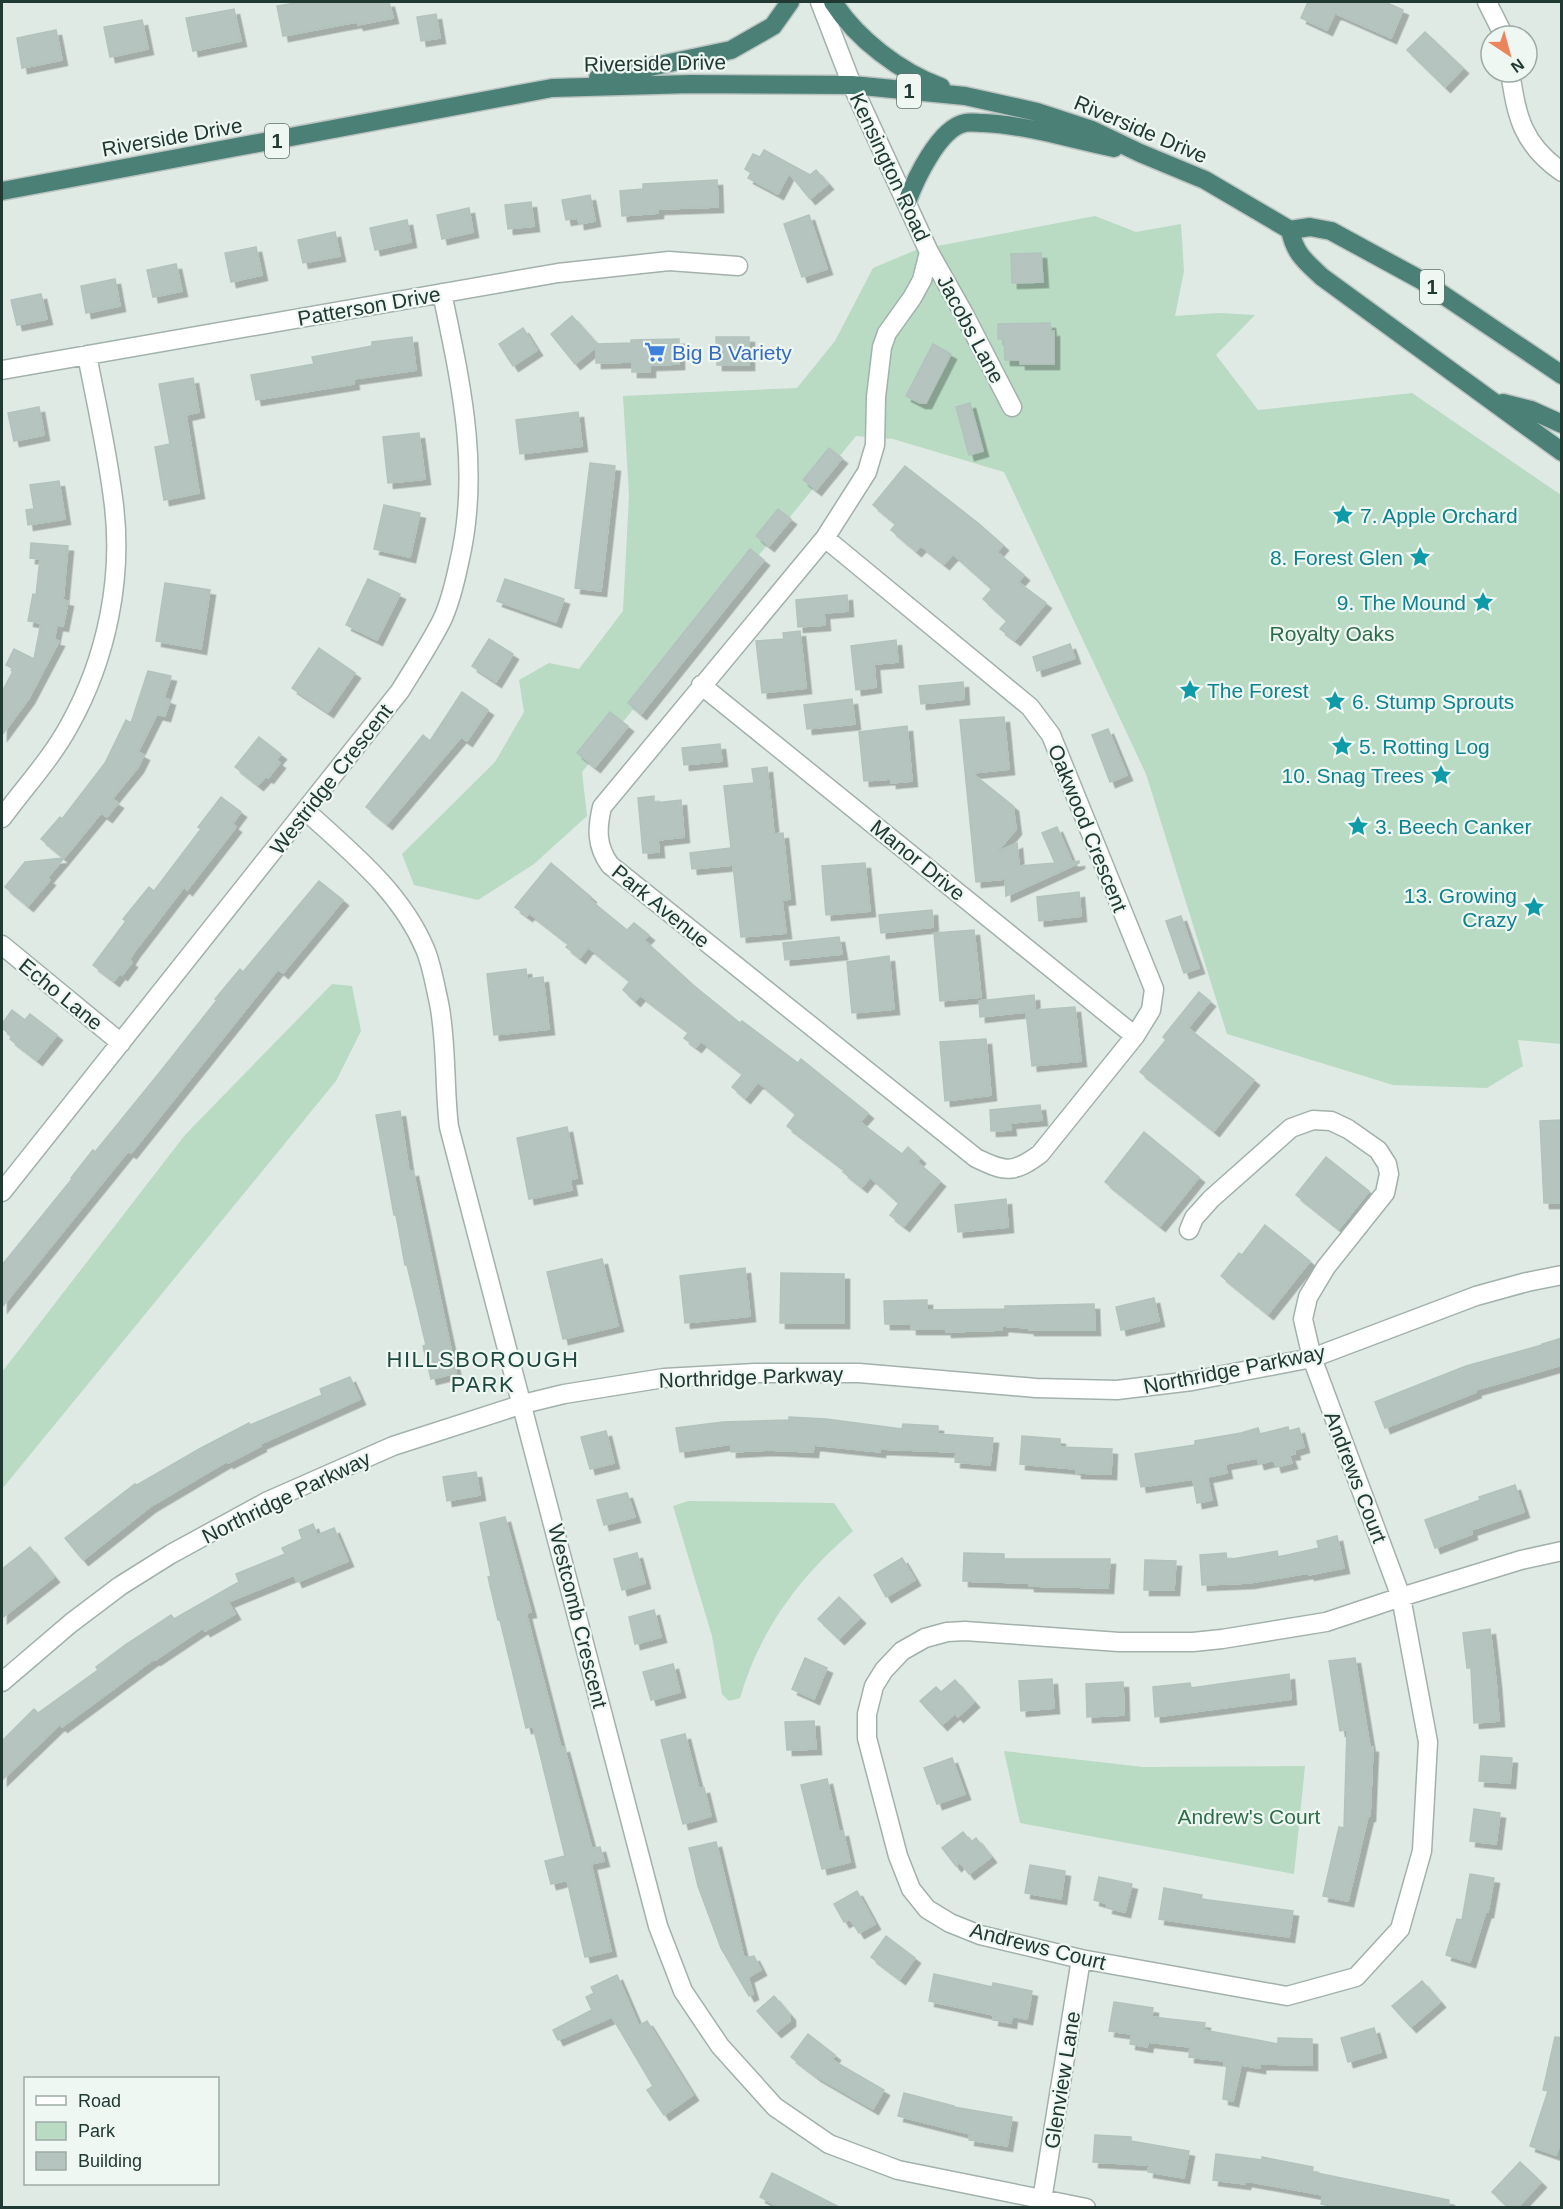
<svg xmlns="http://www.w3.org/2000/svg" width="1563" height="2209" font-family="Helvetica,sans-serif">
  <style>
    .green { fill: #b9dac3 }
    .building { fill: #b5c4bf; stroke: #b2c3bd; stroke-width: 1.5; filter: url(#shadow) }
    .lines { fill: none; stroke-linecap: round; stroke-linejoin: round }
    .minor-casing { stroke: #a2b1ac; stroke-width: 21 }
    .tertiary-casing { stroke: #a2b1ac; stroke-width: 21 }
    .trunk-casing { stroke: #bcc4c2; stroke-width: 21 }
    .minor { stroke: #fff; stroke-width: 18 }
    .tertiary { stroke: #fff; stroke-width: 18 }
    .trunk { stroke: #4a8076; stroke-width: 18 }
    .labels { text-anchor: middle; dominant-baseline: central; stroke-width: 4.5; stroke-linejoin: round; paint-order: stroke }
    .shield { fill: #eff7f3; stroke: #5f726d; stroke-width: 1.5 }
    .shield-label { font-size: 20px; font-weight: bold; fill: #213933 }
    .street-label { font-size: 21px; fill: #213933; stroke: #eff7f3 }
    .shop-label { font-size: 21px; fill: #366cbe; stroke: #eff7f3; text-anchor: start }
    .culture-label { font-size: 21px; fill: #0d838f; stroke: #eff7f3; text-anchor: start }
    .park-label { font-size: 21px; fill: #2d6d49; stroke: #eff7f3 }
    .neighbourhood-label { font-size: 22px; letter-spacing: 1.5px; fill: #1e4941; stroke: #eff7f3 }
  </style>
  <defs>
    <filter id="shadow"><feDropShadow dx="5.5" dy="5.5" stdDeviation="0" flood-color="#0004"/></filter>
  </defs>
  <rect width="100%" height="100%" fill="#dfeae5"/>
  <!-- green -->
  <path class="green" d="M1095,216l41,16 45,-8 3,47 -9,45 44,-3 36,2 -39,40 42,55 154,-17 149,102v549l-43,-4 5,26 -36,22 -94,-3 -166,-51 -81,-260 -142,-302 -111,-33 -37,-3 -274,336 5,44 -53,48 -56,36 -64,-15 -12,-31 93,-92 29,-50 -5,-32 30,-17 30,6 44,-58 6,-116 -6,-99 174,-8 38,-47 38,-73 43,-18z
    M332,984l20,2 9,45 -25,50 -334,408v-117l183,-237z
    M688,1501l146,2 19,28c-54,46 -93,99 -113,167l-11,3 -7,-7 -10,-58 -39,-130z
    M1004,1751l139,16 162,-1 -11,108 -274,-51z"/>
  <!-- building -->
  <path class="building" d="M301,2h88l4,16 -35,7 -1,-3 -17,3 -57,11 -6,-30z
    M1308,2h77l18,8 -12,28 -56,-25 -8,17 -26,-12z
    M234,9l7,32 -48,10 -7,-33z
    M436,14l4,24 -19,3 -4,-24z
    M142,20l6,29 -38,8 -6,-30z
    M56,30l6,30 -40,8 -5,-30z
    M1425,32l38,36 -18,19 -38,-37z
    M764,150l46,25 6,-5 12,14 -18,15 -21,-26 -11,21 -30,-16 3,-5 -6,-4 8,-15 7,3z
    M717,180l1,27 -60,2v4l-36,3 -2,-25 23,-2v-5z
    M590,195l5,26 -16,3 -1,-6 -12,2 -4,-20z
    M531,202l3,24 -26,3 -3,-24z
    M469,208l4,24 -31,7 -5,-24z
    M809,215l18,54 -25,8 -18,-53z
    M407,220l4,22 -36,8 -5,-22z
    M335,232l5,24 -37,7 -5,-23z
    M256,247l6,28 -31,7 -6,-29z
    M1041,253l2,29 -31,1 -1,-29z
    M176,264l6,27 -29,6 -6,-27z
    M115,279l5,27 -34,7 -5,-27z
    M41,294l6,25 -30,6 -6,-25z
    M572,316l25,28 34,-1v-3l48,-1v25l-29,1v7h-18v-10l-36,1v-16l-21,17 -24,-30z
    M1050,323l1,9 3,-1v33h-34v-4h-15l-1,-21h-6v-15z
    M523,328l14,22 -24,16 -14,-22z
    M412,337l4,33 -63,9 1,5 -98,16 -5,-25 63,-11 -2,-7 60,-11v-4z
    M716,337h33v28h-32z
    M933,344l18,10 -25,49h-6l-14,-7z
    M193,378l6,34 -13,3 13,78 -35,7 -9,-53 15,-3 -11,-60z
    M970,403l13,48 -14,4 -13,-48z
    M39,407l5,28 -30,6 -6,-28z
    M578,412l4,34 -62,8 -4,-34z
    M419,433l6,46 -37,4 -5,-46z
    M829,448l13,10 -26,32 -13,-10z
    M590,463l25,3 -14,125 -26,-3z
    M905,466l73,57 25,22 -6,7 27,23 -6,7 28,21 -31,37 -15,-11 7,-8 -24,-22 9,-10 -39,-35 -9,10 -23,-18 -5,5 -25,-21 5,-6 -23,-19z
    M59,481l6,38 -37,6 -2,-15 8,-1 -4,-24z
    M384,505l36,8 -10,44 -36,-8z
    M778,509l13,10 -22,27 -13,-10z
    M31,543l37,3 -5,54 5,1 -5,25 -6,-1 -3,15 5,1 -30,57 -27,37v-43l12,-23 -8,-4 8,-16 20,10 7,-36 -13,-2 5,-27 3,1 4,-36 -10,-1z
    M750,549l14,11 -123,154 -13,-11z
    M368,579l32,15 -23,46 -31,-15z
    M505,579l59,20 -8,23 -59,-21z
    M165,583l45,7 -9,59 -45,-8z
    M847,595l1,16 -24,2 1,12 -27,2 -2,-27z
    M800,631l6,57 -44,5 -6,-52 28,-2 -1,-6z
    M489,639l24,15 -17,28 -24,-16z
    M896,640l2,22 -24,2 2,23 -20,3 -5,-44z
    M1070,644l5,14 -38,13 -4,-14z
    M319,648l36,25 -27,39 -36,-24z
    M148,671l23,5 -7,22 6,2 -5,16 -8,-2 -19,38 6,3 -6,12 -26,32 6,4 -11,14 -6,-4 -37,45 -23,-19 19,-22 2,2 43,-56 21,-43 5,3z
    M963,682l1,17 -43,5 -2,-18z
    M462,692l26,18 -21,31 -6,-4 -74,87 -21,-17 57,-72 7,6z
    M852,699l3,25 -48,5 -3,-24z
    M610,712l18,14 -33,41 -18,-14z
    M1004,717l5,52 -37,4 41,33 3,23 -19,23 20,-9 2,23 36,-3 -13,-30 15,-6 15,35 7,-1v2l-73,33 -1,-17 -29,3 -16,-162z
    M907,726l5,55 -21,2v-4l-27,2 -5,-49z
    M1108,729l19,46 -17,7 -18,-47z
    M259,737l22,17 -5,6 4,3 -12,15 -2,-2 -8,9 -23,-18z
    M720,744l2,17 -38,4 -2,-17z
    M767,767l7,67 9,-1 7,66 -8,1 4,33 -45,4 -8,-72 -41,4 -2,-16 41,-5 -7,-62 30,-3 -2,-14z
    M654,796v7l27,-3 3,37 -26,3 1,12 -16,1 -5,-55z
    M221,797l20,15 -9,12 4,3 -49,63 -3,-3 -50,65 -5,8 3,2 -10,13 -2,-2 -6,8 -21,-16 33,-44 -3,-2 26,-32 5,4 47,-62 -3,-2z
    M64,858l-17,20 3,2 -22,26 -23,-19 20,-25z
    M551,863l34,29 6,5 -2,2 38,31 7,-7 15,12 -5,5 49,45 47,38 2,-2 56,42 3,-4 67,54 -8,9 42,32 6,-7 12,11 -3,4 23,19 -36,45 -14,-11 9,-12 -29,-26 -8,10 -19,-15 2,-2 -58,-44 9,-12 -38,-32 -13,16 -13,-11 11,-13 -42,-33 -5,6 -12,-9 5,-6 -49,-37 -5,6 -12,-11 7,-9 -42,-34 -8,11 -14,-11 3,-3 -40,-31 -2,3 -12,-9z
    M865,863l5,48 -44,4 -4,-49z
    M319,881l24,19 -60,73 -5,-4 -147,184 -3,-2 -126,156v-42l70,-86 -1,-1 22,-28 2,2 65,-80 57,-72 -2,-1 25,-30 3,3z
    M1079,892l2,24 -42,5 -2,-24z
    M932,910l1,17 -52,6 -2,-18z
    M1181,916l18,52 -15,5 -18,-52z
    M974,930l7,67 -41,4 -6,-68z
    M839,937l3,17 -57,6 -2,-17z
    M889,956l5,53 -42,4 -5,-51z
    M526,969l1,10 16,-2 6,52 -55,6 -7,-61z
    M1199,992l11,9 -22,27 66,52 -40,51 -74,-59 26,-32 -3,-3z
    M1034,995l1,15 40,-3 6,54 -49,5 -6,-54 -46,5 -1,-16z
    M12,1010l13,10 5,-6 27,21 -20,25 -27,-21 2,-3 -10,-8v-4z
    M986,1039l5,56 -46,6 -5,-59z
    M1040,1105l2,15 -32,3 1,7 -20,1 -1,-21z
    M400,1111l9,61 4,-1 43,202 -25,6 -8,-33 3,-1 -19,-80h-2l-9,-50h-2l-18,-100z
    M1562,1120v83h-18l-4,-82z
    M567,1127l10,51 -7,1 2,11 -43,9 -12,-61z
    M1144,1132l55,45 -39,49 -55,-44z
    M1326,1157l43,34 -30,38 -43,-34z
    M1006,1199l2,28 -50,5 -3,-27z
    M1265,1225l45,36 -42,53 -47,-38 18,-23 3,2z
    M602,1259l16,67 -55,13 -16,-67z
    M745,1268l5,48 -65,7 -5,-47z
    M781,1273l63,1v49h-64z
    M1154,1298l5,23 -38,9 -5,-23z
    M927,1300v10l78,-1v-3l89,-2 1,26h-66v-2l-27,-2v4l-56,2v-3h-35v-5h-26l-1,-23z
    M1562,1338v27l-87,25 1,2 -91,36 -10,-26 91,-36 76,-21v-1z
    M350,1377l10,22 -100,45 1,2 -33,17 -1,-2 -76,45 -68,54 -18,-22 70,-54 2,1 64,-37 48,-25 1,2 72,-30 -2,-6z
    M789,1417l37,2 76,10 1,-5 35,2v8l55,4 -3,27 -35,-3 1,-10 -76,-3v3l-66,-7 -1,7 -44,-2 -38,2v-8l-51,8 -4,-24 47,-6 66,-2z
    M1288,1427l1,4 10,-3 5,19 -10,3 1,4 -6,1 3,8 -16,4 -2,-7 -15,4 -2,-6 -32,6 2,9 -20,4 5,23 -15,3 -4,-24 -52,8 -6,-33 60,-9v-4l46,-8 17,-5 2,6z
    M606,1431l8,32 -24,6 -9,-32z
    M1022,1436l38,3v8l52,2 -1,25 -35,-1v-4l-56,-5z
    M476,1472l4,23 -33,6 -4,-24z
    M1515,1485l9,27 -53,18 1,4 -37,14 -10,-28 55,-20 -1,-3z
    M627,1493l8,24 -31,8 -7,-25z
    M505,1517l26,95 -5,1 35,135 3,-1 28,102 8,-2 4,14 -13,3 20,87 -26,6 -18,-77 -16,4 -6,-23 20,-5 -32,-130 -7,2 -26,-108h-2l-10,-43 3,-1 -11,-53z
    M313,1524l4,11 17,-7 14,33 -51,21 -3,-7 -66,27 7,12 -30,17 -2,-3 -48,32 -1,-1 -92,68 -2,-3 -58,56v-39l32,-32 4,4 60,-43 -2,-3 29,-22 46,-30 3,4 65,-37 -3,-8 49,-20 -3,-6 20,-9 -3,-9z
    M1337,1536l7,32 -35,7 -1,-2 -59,10 -47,2 -2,-30 26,-2 1,7 50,-9 1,6 41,-9 -2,-7z
    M30,1547l24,30 -52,41v-49z
    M637,1553l8,30 -23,7 -8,-31z
    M964,1553l40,1v5h106l-2,29 -79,-2v-3l-66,-2z
    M902,1558l13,22 -29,17 -12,-22z
    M1145,1560l31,1 -2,29h-30z
    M839,1597l21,21 -21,21 -21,-20z
    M654,1610l7,27 -26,7 -6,-27z
    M1490,1629l6,52 3,40 -25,2 -3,-55h-4l-4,-35z
    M805,1658l22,10 -13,31 -22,-10z
    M1355,1658l15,89h3l-3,69h-2l-20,85 -25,-5 16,-69 5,1 3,-99 -7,2 -11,-70z
    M673,1664l7,28 -29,8 -8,-28z
    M1289,1674l2,25 -136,18 -2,-30 37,-4 1,5z
    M1052,1679l2,29 -33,3 -2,-30z
    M955,1680l19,22 -16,15 -3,-4 -13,12 -22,-24 16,-14 5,5z
    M1123,1682l1,33 -37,2 -1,-33z
    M814,1721l2,28 -29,1 -2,-28z
    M685,1734l14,55 5,-1 7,28 -28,8 -22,-84z
    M1481,1756l31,2 -2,25 -31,-2z
    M952,1758l13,36 -28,10 -13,-36z
    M827,1779l12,53 4,-1 7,31 -28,7 -21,-84z
    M1474,1809l26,4 -4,31 -26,-3z
    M963,1832l8,10 5,-4 15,19 -22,17 -9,-12 -4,4 -14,-18z
    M716,1842l28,116 10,-2 7,14 -13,7 5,17 -4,2 -28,-48 -23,-62 -8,-34 -1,-4z
    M1030,1865l35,6 -4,28 -36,-6z
    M1470,1874l24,4 -6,34 -2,-1 -16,51 -24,-7 11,-36 5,1z
    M1099,1877l33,7 -7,28 -18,-4 1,-4 -14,-4z
    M1164,1888l38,7 -1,4 92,12 -4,26 -130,-18z
    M857,1891l18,33 -16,9 -9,-14 -6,3 -10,-18z
    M886,1936l29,22 -15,21 -29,-22z
    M934,1974l58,13 1,-4 39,8 -5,28 -15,-3 -1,7 -18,-3 1,-5 -65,-14z
    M617,1975l22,51 8,-5 46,74 -29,20 -17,-25 6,-4 -41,-69 -54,23 -5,-10 39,-20 -6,-13 8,-4 -3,-6z
    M1422,1981l18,21 -29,25 -19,-21z
    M774,1996l16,19v6l-14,11 -19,-21z
    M1114,2002l39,6 -1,9 53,6 -1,7 74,14v-6l34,1v26l-52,-1v4l-19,-3 -8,36 -10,-2 4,-34h-3l1,-4 -36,-4 1,-10 -42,-5 -1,5 -17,-3 2,-10 -23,-3z
    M1374,2028l7,24 -33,10 -7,-24z
    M808,2034l27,21 -3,5 52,30 -11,19 -57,-33 -25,-19z
    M1555,2037l7,1v100l-6,17 -26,-9 18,-55 -5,-1z
    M904,2093l50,13v1l58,10 -5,29 -38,-6 1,-6 -72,-18z
    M1095,2135l36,2v4l58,10 -5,27 -36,-6 1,-7 -56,-3z
    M1216,2154l46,6v-3l51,10 -1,5 137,28 -1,8h-109l-18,-4 2,-9 -77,-14 -1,3 -32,-4z
    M1520,2162l21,20 -24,26h-8l-17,-16z
    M772,2173l69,35h-60l-21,-11z"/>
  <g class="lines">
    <defs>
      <path id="minor" d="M1487,2l17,34
        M1510,72c7,45 12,72 52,100
        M929,252l35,62 48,93
        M2,370l556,-97 111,-12 69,5
        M825,538l205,169 21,28 103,254 -3,21 -16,26 -95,118c-27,20 -35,18 -64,4l-366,-293c-14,-19 -13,-37 -8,-58l223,-269 42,-66 8,-27 1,-48 6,-50 5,-14 25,-35 10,-18 7,-28 -77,-167
        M701,685l434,351
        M306,811c45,41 95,81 119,138 7,16 10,37 14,54 8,41 5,83 10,124l209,799 25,65 37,55 55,61 54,37 69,26 188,38
        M2,818c22,-30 49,-59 67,-92 38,-68 55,-150 44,-228 -6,-48 -17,-96 -26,-143
        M2,945l119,98
        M2,1192l398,-501c14,-23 30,-47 42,-71 8,-17 13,-38 17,-57 22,-93 2,-179 -17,-270
        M1189,1230l5,-12 17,-19 80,-71 22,-8 18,1 17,8 30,21 9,14 2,10 -4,19 -59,74 -18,30 -5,22 9,39 89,239 27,145 -6,109 -22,78 -44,48 -69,19 -206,-37 -101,-24 -30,-12 -23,-14 -16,-20 -13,-33 -31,-118v-24l7,-28 10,-16 18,-19 23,-13 22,-6 18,-1 154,11h74l29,-3 104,-17 75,-25 120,-37 41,-9
        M1042,2200l39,-241"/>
      <path id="tertiary" d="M820,2l32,83
        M2,1682l69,-59 49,-37 51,-32 97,-53 125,-55 130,-42 41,-10 100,-16 91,-5h104l177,15 81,2 75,-9 120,-23 164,-62 51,-14 35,-7"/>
      <path id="trunk" d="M833,2c24,37 67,70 108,85
        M598,78l133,-28 42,-24 17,-24
        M2,191l550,-103 139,-4 161,1 113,11 72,16 55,18 48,23 65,27 85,50 20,-3 21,4 90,49 141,95
        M907,202c8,-22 32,-74 58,-79 5,-1 13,0 18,0 44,2 88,16 131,25
        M1290,230c5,24 15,31 32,47l240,175
        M1503,403l28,7 31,14"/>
    </defs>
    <!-- minor casing -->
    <use href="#minor" class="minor-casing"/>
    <!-- tertiary casing -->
    <use href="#tertiary" class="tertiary-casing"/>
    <!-- trunk casing -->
    <use href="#trunk" class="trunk-casing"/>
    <!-- minor -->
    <use href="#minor" class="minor"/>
    <!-- tertiary -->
    <use href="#tertiary" class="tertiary"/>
    <!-- trunk -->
    <use href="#trunk" class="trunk"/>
  </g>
  <!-- icons -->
  <defs>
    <symbol id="supermarket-bare" viewBox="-9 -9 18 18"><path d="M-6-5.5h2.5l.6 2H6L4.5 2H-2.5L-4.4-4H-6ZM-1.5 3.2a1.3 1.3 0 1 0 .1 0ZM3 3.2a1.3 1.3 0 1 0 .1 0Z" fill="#3f7fe0" stroke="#eff7f3" stroke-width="2.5" paint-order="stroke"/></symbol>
    <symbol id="sight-bare" viewBox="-9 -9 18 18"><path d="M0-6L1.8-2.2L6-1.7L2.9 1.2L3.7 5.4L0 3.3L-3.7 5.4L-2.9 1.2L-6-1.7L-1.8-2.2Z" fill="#0f9aa8" stroke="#eff7f3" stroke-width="2.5" paint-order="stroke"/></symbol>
  </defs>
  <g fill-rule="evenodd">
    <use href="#supermarket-bare" x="640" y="337" width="30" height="30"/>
    <use href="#sight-bare" x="1328" y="500" width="30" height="30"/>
    <use href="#sight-bare" x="1405" y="542" width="30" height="30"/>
    <use href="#sight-bare" x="1468" y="587" width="30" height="30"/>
    <use href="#sight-bare" x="1175" y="675" width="30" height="30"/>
    <use href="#sight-bare" x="1320" y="686" width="30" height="30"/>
    <use href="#sight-bare" x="1327" y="731" width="30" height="30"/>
    <use href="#sight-bare" x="1426" y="760" width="30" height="30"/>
    <use href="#sight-bare" x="1343" y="811" width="30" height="30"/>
    <use href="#sight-bare" x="1519" y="892" width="30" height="30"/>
  </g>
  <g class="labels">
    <!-- shield labels -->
    <g class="shield">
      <rect x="897" y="74" width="24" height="34" rx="4.5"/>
      <rect x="265" y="124" width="24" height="34" rx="4.5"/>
      <rect x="1420" y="270" width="24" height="34" rx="4.5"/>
    </g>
    <g class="shield-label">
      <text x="909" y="91">1</text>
      <text x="277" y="141">1</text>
      <text x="1432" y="287">1</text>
    </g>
    <!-- street labels -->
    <g class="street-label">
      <text transform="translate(655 63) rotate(-1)">Riverside Drive</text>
      <text transform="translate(1141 129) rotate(23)">Riverside Drive</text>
      <text transform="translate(172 137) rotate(-10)">Riverside Drive</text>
      <text transform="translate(890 167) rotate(65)">Kensington Road</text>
      <text transform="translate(369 306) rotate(-10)">Patterson Drive</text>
      <text transform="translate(971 329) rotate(62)">Jacobs Lane</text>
      <text transform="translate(331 779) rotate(-52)">Westridge Crescent</text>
      <text transform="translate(1088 828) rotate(68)">Oakwood Crescent</text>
      <text transform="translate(918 860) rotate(39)">Manor Drive</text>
      <text transform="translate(661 906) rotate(39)">Park Avenue</text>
      <text transform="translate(61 994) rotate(39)">Echo Lane</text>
      <text transform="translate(1234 1369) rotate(-11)">Northridge Parkway</text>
      <text transform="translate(751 1377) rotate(-2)">Northridge Parkway</text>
      <text transform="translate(1356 1477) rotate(69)">Andrews Court</text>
      <text transform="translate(286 1497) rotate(-26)">Northridge Parkway</text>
      <text transform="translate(578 1616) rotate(76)">Westcomb Crescent</text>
      <text transform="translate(1038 1946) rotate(14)">Andrews Court</text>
      <text transform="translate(1062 2080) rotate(-81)">Glenview Lane</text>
    </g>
    <!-- shop labels -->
    <g class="shop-label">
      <text x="672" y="352">Big B Variety</text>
    </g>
    <!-- culture labels -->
    <g class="culture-label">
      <text x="1360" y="515">7. Apple Orchard</text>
      <text x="1403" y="557" text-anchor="end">8. Forest Glen</text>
      <text x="1466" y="602" text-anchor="end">9. The Mound</text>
      <text x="1207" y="690">The Forest</text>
      <text x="1352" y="701">6. Stump Sprouts</text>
      <text x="1359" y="746">5. Rotting Log</text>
      <text x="1424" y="775" text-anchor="end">10. Snag Trees</text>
      <text x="1375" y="826">3. Beech Canker</text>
      <text x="1517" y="895" text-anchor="end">13. Growing<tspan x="1517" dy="24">Crazy</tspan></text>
    </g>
    <!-- park labels -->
    <g class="park-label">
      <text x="1332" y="633">Royalty Oaks</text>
      <text x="1249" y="1816">Andrew's Court</text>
    </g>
    <!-- neighbourhood labels -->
    <g class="neighbourhood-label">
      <text x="483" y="1359">HILLSBOROUGH<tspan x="483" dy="25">PARK</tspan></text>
    </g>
  </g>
  <!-- border -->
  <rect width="1563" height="2209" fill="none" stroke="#213933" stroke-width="6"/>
  <!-- legend -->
  <rect x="24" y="2077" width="195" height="108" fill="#eff7f3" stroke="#9daba6" stroke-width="1.5"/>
  <rect x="36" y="2096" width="30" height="9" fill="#ffffff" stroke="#9daba6" stroke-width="1.5"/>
  <text x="78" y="2107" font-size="18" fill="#213933">Road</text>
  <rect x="36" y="2122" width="30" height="18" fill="#b9dac3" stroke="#9daba6" stroke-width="1.5"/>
  <text x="78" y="2137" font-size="18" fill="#213933">Park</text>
  <rect x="36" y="2152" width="30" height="18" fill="#b5c4bf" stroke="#9daba6" stroke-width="1.5"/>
  <text x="78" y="2167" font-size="18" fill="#213933">Building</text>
  <!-- north arrow -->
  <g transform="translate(1509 54) rotate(144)"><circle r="28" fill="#eff7f3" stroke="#9daba6" stroke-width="1.5"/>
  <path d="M0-4.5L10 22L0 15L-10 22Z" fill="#eb865c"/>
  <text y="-9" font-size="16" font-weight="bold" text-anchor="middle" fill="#213933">N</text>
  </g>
</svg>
